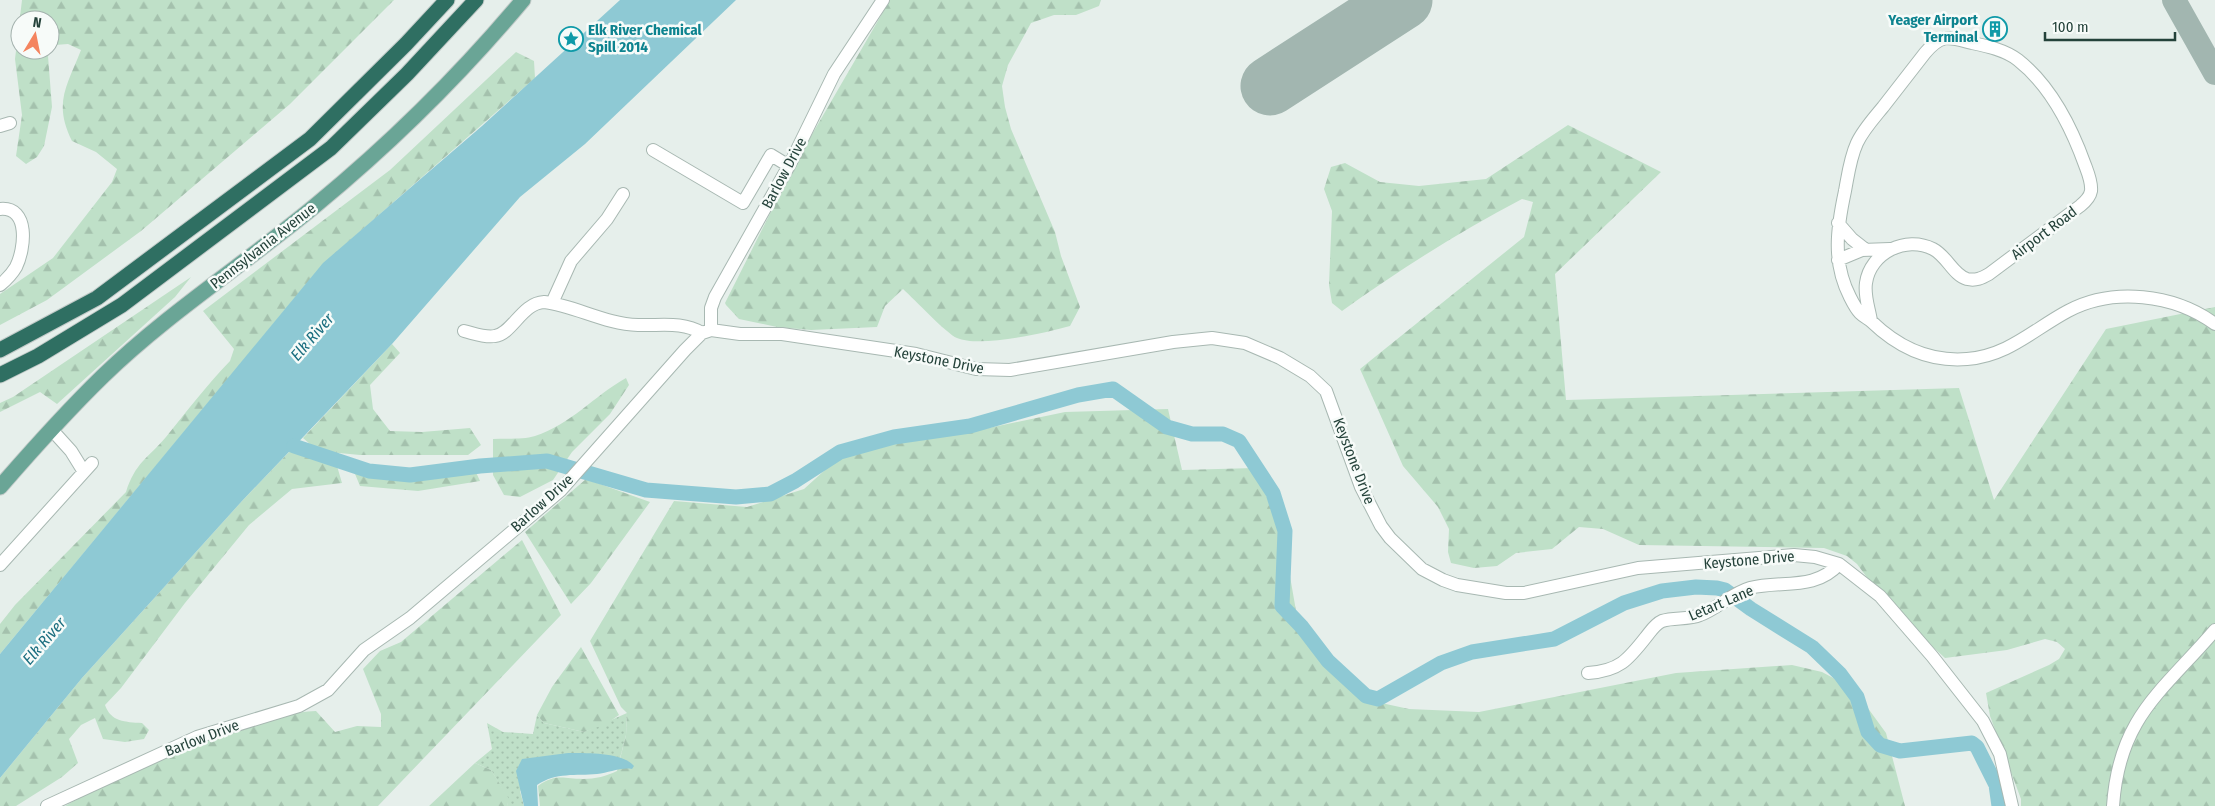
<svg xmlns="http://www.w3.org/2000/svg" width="2215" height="806" font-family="'Fira Sans Condensed',sans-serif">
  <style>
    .grass { fill: url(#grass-dots) }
    .forest { fill: url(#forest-firs); fill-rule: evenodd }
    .water { fill: #8ec9d4 }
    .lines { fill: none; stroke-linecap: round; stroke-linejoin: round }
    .river { stroke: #8ec9d4; stroke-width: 15 }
    .taxiway { stroke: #a2b6b0; stroke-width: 24 }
    .runway { stroke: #a2b6b0; stroke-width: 59 }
    .minor-casing { stroke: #a8b8b2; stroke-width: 14 }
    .major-casing { stroke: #c2cac8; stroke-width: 17 }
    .highway-casing { stroke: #c2cac8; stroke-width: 17 }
    .minor { stroke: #fff; stroke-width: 12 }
    .major { stroke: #6aa596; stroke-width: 15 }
    .highway { stroke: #2f6f62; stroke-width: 15 }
    .labels { text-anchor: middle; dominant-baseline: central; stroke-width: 5; stroke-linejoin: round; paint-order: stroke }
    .culture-label { font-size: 15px; font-weight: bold; fill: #0d838f; stroke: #f7fbf9; text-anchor: end }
    .street-label { font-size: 15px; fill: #24423a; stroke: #f7fbf9 }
    .water-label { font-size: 16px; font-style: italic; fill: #1c6f80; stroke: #f7fbf9 }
  </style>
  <defs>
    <pattern id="grass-dots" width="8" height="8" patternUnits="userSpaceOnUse" patternTransform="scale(1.25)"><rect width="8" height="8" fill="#bfe0c8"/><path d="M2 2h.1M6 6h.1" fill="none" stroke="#a4c1ad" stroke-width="1.8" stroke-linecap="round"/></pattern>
    <pattern id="forest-firs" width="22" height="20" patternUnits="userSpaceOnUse" patternTransform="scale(1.25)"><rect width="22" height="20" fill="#bfe0c8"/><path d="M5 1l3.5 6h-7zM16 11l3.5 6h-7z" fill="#a4c1ad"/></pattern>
  </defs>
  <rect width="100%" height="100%" fill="#e6efeb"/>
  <!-- grass -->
  <path class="grass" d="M627,713l-1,22 -6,23 -52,-5 -48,38 4,15h-17l1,-7 -17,-29 -16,-7 17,-14 -5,-26 16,9 30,2 4,-19 7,8 40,9z"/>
  <!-- forest -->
  <path class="forest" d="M22,0h372l-104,104 -149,127 -94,69 -47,25v-31l53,-36 59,-76 5,-13 -21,-17 -24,-11c-19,-38 -5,-55 9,-91l-13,-6 -13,1 -7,11 4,51 -8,39 -7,11 -11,7 -10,-8 6,-41 -7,-56zM20,20h30v30h-30z
    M890,0h211l-2,6 -23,9h-22l-23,8 -23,42 -6,21 3,21 6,22 44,103 6,24 19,51 -10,19c-25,7 -90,22 -113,12 -10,-4 -43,-39 -54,-49l-18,17 -8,21 -66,3 -34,-3 -38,-8 -13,-14 -1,-2 71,-141z
    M516,52l18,9 1,17 -212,186 -323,390v-30l15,-19 111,-113c9,-29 22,-34 40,-55 21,-26 41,-52 64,-76l4,-12 -31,-38 187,-141z
    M1568,125l93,47 -106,102 11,126 393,-12 35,112 112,-171 109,-22v499h-194v-7l-31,-83 -4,-23 63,-28 10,-6 6,-10 -8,-7 -12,-3 -38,11 -62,8 -56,-51 -32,-43 -10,-8 -23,-8 -185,-3 -36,-16 -24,-2 -27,22 -36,4 -19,13 -23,2 -23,-5 -3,-11 1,-23 -11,-22 -35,-41 -43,-97 164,-132 9,-35 -11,-3c-63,33 -123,71 -180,112l-10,-8 -3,-18 3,-74 -8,-22 7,-22 14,-4 35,19 39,4 67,-7z
    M191,277l-16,20 -118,107 -17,-12 -40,20v-9l13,-6z
    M392,344l8,9 -30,32 3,24 17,22 32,1 48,-4 11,17 -13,10h-108l-42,-4 -15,-13z
    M626,378l3,7 -19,29 -38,38 -19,28 -33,17 -16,-2 -11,-20v-36c13,-1 30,1 42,-3 35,-11 59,-40 91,-58z
    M1168,409l14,61 72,-2 30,46 3,45 12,69 27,33 46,40 37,8 70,3 197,-39 116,-8 30,7 32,17 32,44 19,73h-1365l-2,-20c18,-13 26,-7 45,-7 12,0 24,-3 34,-8l9,-36 1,-22 -6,-6 -31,-66 84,-140 73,6 57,-18 32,-29 45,-17 98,-13 86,-18z
    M291,450l46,16 5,17 -50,6 -43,36 -64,78 -64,85 -16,17c6,17 20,17 37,18l7,7 -5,9 -19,3 -22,-3 -8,-21 -14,7 -12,14 9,24 -16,14 -46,29h-16v-28l82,-100 160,-177z
    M474,468l6,13 -62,10 -58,-5 -7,-17 44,10 35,-2z
    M586,479l64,23 -59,81 -20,21 -46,-72z
    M522,540l39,75 -183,191h-313c31,-18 63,-31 96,-46 50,-22 99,-46 155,-49l19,21 22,-6 24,1v-13l-18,-45 17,-18 21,-9z
    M581,647l38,68 -13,9 -22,8 -40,-9 -7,-8 15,-28z
    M475,763l16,7 18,29 -2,7h-78z"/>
  <!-- water -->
  <path class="water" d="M620,0h116l-151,144 -65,53 -128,147 -150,157 -160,177 -82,100v-124l323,-391 159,-137z
    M568,753c18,0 55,-1 66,13l-2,3c-12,-2 -23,4 -35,5 -21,2 -41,-2 -60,11l1,21h-14l-8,-35 6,-12z"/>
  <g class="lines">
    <!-- river -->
    <path class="river" d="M294,446l75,25 41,4 70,-9 67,-5 99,29 90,7 34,-3 25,-13 45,-29 54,-15 76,-11 108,-31 35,-6 54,38 25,7h31l16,7 34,52 12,38 -3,75 20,21 26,34 38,35 12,3 63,-36 31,-11 82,-13 70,-36 38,-12 34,-4 21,1 8,2 26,19 61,38 28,27 17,23 11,35 12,13 20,6 72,-8 5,4 19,38 3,21"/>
    <!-- taxiway -->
    <path class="taxiway" d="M2174,0l41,73"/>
    <!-- runway -->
    <path class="runway" d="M1270,86l133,-86"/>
    <defs>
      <path id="minor" d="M0,126l10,-3
        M653,150l90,53 28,-48 18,11
        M0,209c30,-3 25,40 16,58 -4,7 -10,13 -16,18
        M1838,223l14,16 14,11
        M1838,260l24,-10 28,-1
        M552,303l19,-42 36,-42 16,-25
        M1871,321c-2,-13 -7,-25 -5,-38 4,-30 40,-48 67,-34 14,7 20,26 34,30 9,2 15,-1 22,-5l91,-68c5,-4 10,-9 11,-15 1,-9 -3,-18 -6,-26 -14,-39 -34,-79 -67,-105 -13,-10 -31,-14 -46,-17 -23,-6 -30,-10 -47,10 -14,18 -28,36 -42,54 -9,11 -20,23 -26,36 -7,15 -9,32 -12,48 -8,37 -13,71 5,106 3,6 6,12 10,16 4,4 9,6 12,9 27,26 58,40 95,37 41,-3 67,-30 101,-48 45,-24 106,-17 147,13
        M711,330v-22l4,-11 76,-135 43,-88 49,-74
        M464,331c9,2 21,7 31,5 17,-2 27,-33 49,-34 32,4 61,22 94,23 22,1 44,-4 64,8
        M52,430l19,21 13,21
        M0,565l92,-102
        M1588,673c31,-2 40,-13 58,-36 5,-6 9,-13 16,-16 12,-4 26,-1 38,-6 17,-6 32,-22 50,-27 31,-8 65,3 89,-24
        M47,806l150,-69 102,-31 29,-16 36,-40 46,-32 150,-127 125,-141 17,-17 9,-3 29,4h42l134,20 60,15 34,1 163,-28 39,-4 33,5 35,15 30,18 16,15 35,96 20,39 9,12 32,31 21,11 14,5 49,8h18l114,-25 156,-13 21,2 24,7 41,32 52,60 51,65 17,33 12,52
        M2113,806c6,-89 49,-114 102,-176"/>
      <path id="major" d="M0,487c33,-38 67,-76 103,-111 65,-63 143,-113 213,-171 74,-61 145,-131 207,-205"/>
      <path id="highway" d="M0,350l97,-52 213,-159 96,-95 41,-44
        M0,375l38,-19 84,-51 209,-157 76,-74 69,-74"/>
    </defs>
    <!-- minor casing -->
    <use href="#minor" class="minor-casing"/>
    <!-- major casing -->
    <use href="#major" class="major-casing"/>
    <!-- highway casing -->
    <use href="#highway" class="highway-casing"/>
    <!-- minor -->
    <use href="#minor" class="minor"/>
    <!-- major -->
    <use href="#major" class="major"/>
    <!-- highway -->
    <use href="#highway" class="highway"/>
  </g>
  <!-- icons -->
  <defs>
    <symbol id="building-ring" viewBox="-11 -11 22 22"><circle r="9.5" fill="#f7fbf9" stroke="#0f9aa8" stroke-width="1.5"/><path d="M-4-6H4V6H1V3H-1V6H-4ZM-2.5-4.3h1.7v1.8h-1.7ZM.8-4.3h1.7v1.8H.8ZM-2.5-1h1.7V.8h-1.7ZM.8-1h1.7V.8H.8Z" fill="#0f9aa8"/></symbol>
    <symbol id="sight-ring" viewBox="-11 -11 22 22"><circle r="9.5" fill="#f7fbf9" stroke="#0f9aa8" stroke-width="1.5"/><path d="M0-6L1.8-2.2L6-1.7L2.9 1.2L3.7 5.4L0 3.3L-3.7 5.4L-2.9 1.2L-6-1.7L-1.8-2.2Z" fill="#0f9aa8"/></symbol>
  </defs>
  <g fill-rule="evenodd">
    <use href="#building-ring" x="1981" y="15" width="28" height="28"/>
    <use href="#sight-ring" x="557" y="25" width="28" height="28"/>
  </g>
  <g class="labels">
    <!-- culture labels -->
    <g class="culture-label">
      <text x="1978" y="20">Yeager Airport<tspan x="1978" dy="17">Terminal</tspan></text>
      <text x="588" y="30" text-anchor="start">Elk River Chemical<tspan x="588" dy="17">Spill 2014</tspan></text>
    </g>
    <!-- street labels -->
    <g class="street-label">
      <text transform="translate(784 173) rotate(-62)">Barlow Drive</text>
      <text transform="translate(2044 233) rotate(-37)">Airport Road</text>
      <text transform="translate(263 246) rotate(-38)">Pennsylvania Avenue</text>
      <text transform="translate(939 360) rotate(11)">Keystone Drive</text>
      <text transform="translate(1354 461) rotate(69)">Keystone Drive</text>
      <text transform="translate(542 503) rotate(-42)">Barlow Drive</text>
      <text transform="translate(1749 560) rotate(-5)">Keystone Drive</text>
      <text transform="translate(1721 603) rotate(-23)">Letart Lane</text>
      <text transform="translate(202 738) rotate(-21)">Barlow Drive</text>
    </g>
    <!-- water labels -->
    <g class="water-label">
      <text transform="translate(312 337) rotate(-49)">Elk River</text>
      <text transform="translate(44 641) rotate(-49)">Elk River</text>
    </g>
  </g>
  <!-- north arrow -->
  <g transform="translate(35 35) rotate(10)"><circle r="24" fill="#f7fbf9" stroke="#a3b1ad"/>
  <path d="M0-4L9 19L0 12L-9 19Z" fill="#f4845f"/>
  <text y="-8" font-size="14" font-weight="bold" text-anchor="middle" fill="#24423a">N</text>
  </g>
  <!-- scale -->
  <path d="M2045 32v8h130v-8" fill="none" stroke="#24423a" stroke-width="2.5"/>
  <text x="2052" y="32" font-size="15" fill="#24423a" stroke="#f7fbf9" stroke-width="4" paint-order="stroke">100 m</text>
</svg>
